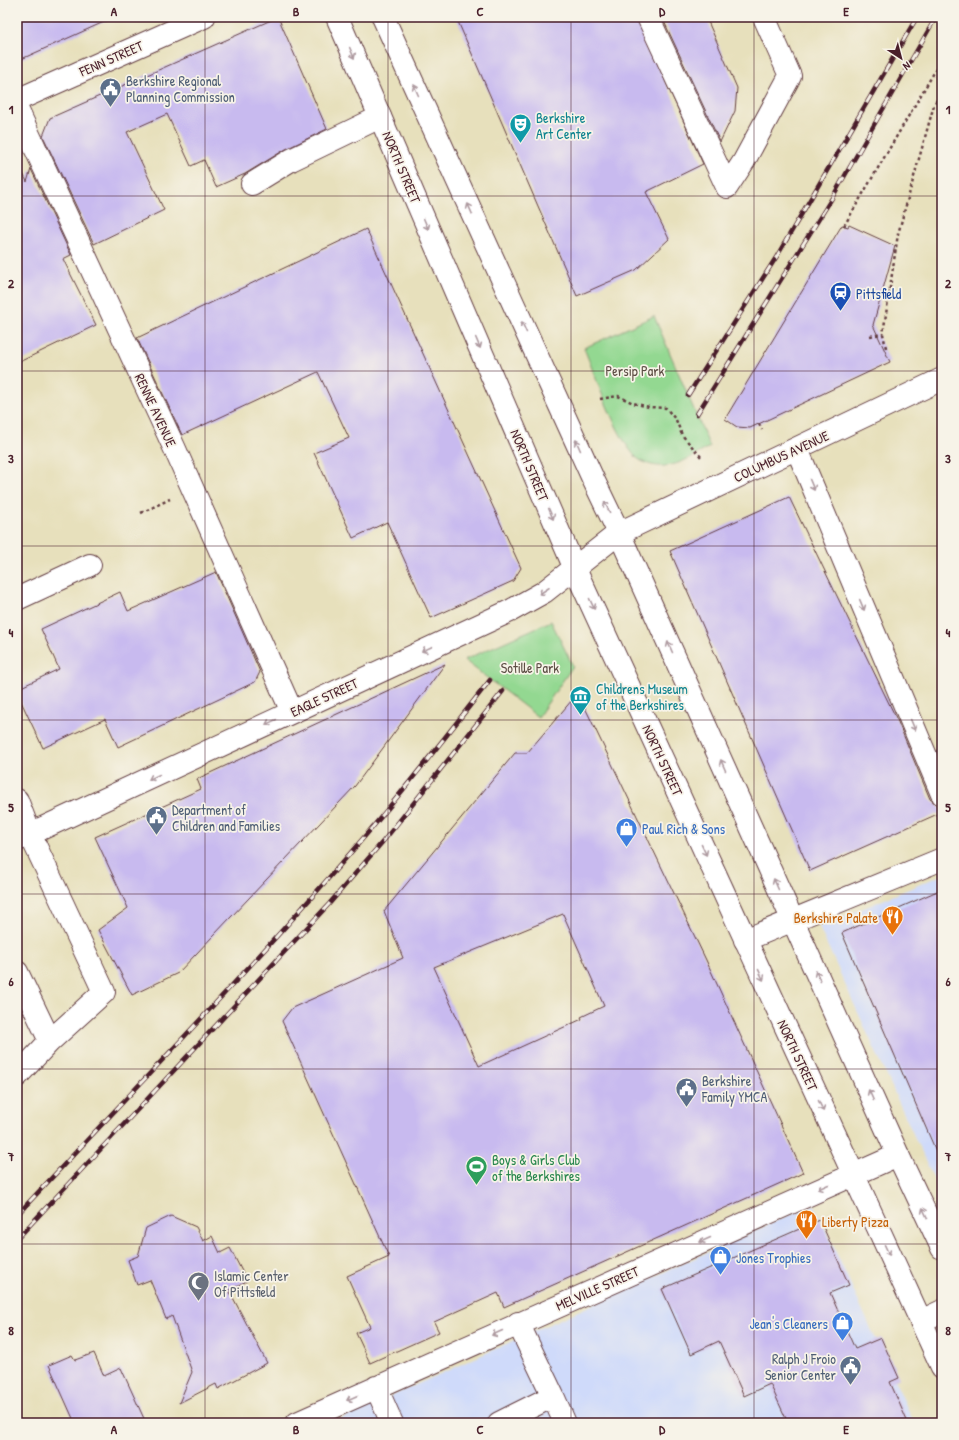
<svg xmlns="http://www.w3.org/2000/svg" width="959" height="1440" font-family="'Patrick Hand',sans-serif">
  <style>
    .built { fill: #cfdafa }
    .green { fill: #93d891; stroke: #6e7c5e }
    .building { fill: #c8baef; fill-rule: evenodd }
    .lines { fill: none; stroke-linecap: round; stroke-linejoin: round }
    .minor-casing { stroke: #623c41; stroke-width: 24 }
    .major-casing { stroke: #623c41; stroke-width: 24 }
    .path { stroke: #623c41; stroke-width: 2.5; stroke-dasharray: 3 3; stroke-linecap: butt }
    .minor { stroke: #fff; stroke-width: 22 }
    .major { stroke: #fff; stroke-width: 22 }
    .rail-casing { stroke: #4a1f2b; stroke-width: 4.5 }
    .rail { stroke: #f7f3e8; stroke-width: 3; stroke-dasharray: 9; stroke-linecap: butt }
    .oneway { stroke: #ae9aa0 }
    .grid { fill: none; stroke: #4a1f2b; stroke-width: 1; stroke-opacity: 0.55 }
    .labels { text-anchor: middle; dominant-baseline: central; stroke-width: 3.5; stroke-linejoin: round; paint-order: stroke }
    .street-label { font-size: 14px; fill: #4a1f2b; stroke: #f7f3e8 }
    .service-label { font-size: 14px; fill: #4e5e75; stroke: #f7f3e8; text-anchor: start }
    .culture-label { font-size: 14px; fill: #0d838f; stroke: #f7f3e8; text-anchor: start }
    .transit-label { font-size: 14px; fill: #164399; stroke: #f7f3e8; text-anchor: start }
    .park-label { font-size: 14px; fill: #5c4d44; stroke: #f7f3e8 }
    .shop-label { font-size: 14px; fill: #366cbe; stroke: #f7f3e8; text-anchor: start }
    .food-label { font-size: 14px; fill: #c56008; stroke: #f7f3e8; text-anchor: end }
    .leisure-label { font-size: 14px; fill: #27864d; stroke: #f7f3e8; text-anchor: start }
    .worship-label { font-size: 14px; fill: #5b616d; stroke: #f7f3e8; text-anchor: start }
    .neatline { fill: none; stroke: #4a1f2b; stroke-width: 1.5 }
    .grid-label { font-size: 13px; text-anchor: middle; font-weight: bold; fill: #4a1f2b }
  </style>
  <rect width="100%" height="100%" fill="#f7f3e8"/>
  <filter id="ink" filterUnits="userSpaceOnUse"><feTurbulence type="fractalNoise" baseFrequency=".025" numOctaves="2"/><feDisplacementMap in="SourceGraphic" scale="8" xChannelSelector="R" yChannelSelector="G"/><feConvolveMatrix kernelMatrix="1 2 1 2 8 2 1 2 1" color-interpolation-filters="sRGB"/></filter>
  <filter id="wash" filterUnits="userSpaceOnUse"><feTurbulence type="fractalNoise" baseFrequency=".012" numOctaves="4" result="noise"/><feDisplacementMap in="SourceGraphic" scale="16" xChannelSelector="R" yChannelSelector="G"/><feGaussianBlur stdDeviation="0.9" result="paint"/><feColorMatrix in="noise" values="0 0 0 0 0 0 0 0 0 0 0 0 0 0 0 0 0 1.4 0 .05"/><feComposite in="paint" operator="in"/></filter>
  <g filter="url(#wash)">
    <rect width="100%" height="100%" fill="#e7e0bc"/>
    <!-- built -->
    <path class="built" d="M942,875v322l-123,-270z
      M814,1204l100,219h-582z"/>
    <!-- green -->
    <path class="green" d="M654,316l56,131c-13,7 -30,18 -45,19 -9,1 -21,-2 -28,-8 -20,-18 -42,-83 -53,-110z
      M551,621l22,45 -35,51 -74,-57z"/>
    <g id="blocks">
      <!-- building -->
      <path class="building" d="M17,17h98l-98,44z
        M278,17l49,112 -41,20 -41,25 -29,13 -12,-27 -13,6 -24,-52 -40,18 37,78 -70,34 -51,-108 7,-18z
        M456,17h180l67,147 -57,28 23,47 -33,31 -59,26z
        M662,17h44l31,71 -2,23 -15,31z
        M17,161l10,21 4,-13 40,86 -8,4 33,66 -79,38z
        M842,225l6,2 1,-2 46,21 -22,79 17,37 -140,66 -13,-1 -12,-8z
        M366,229l155,339 -8,13 -82,37 -44,-96 -34,16 -39,-85 35,-15 -31,-66 -136,63 -45,-97z
        M789,497l109,225 32,77 9,7 3,6 -132,59 -140,-320z
        M216,572l44,100 -5,10 -137,65 -13,-28 -62,29 -26,-55v-4l42,-20 -18,-40 79,-37 8,19z
        M445,664l-90,122 -177,187 -46,22 -34,-65 30,-22 -33,-71 106,-48 -4,-10z
        M578,693l128,267 97,213 -299,134 -6,-14 -64,29 5,10 -69,31 -14,-30 14,-6 -23,-51 42,-19 -107,-236 10,-13 111,-50 -19,-47 131,-158h12zM563,914l41,92 -23,11 1,2 -103,47 -45,-99z
        M942,889v276l-100,-232z
        M171,1216l25,11 7,14 9,-5 8,17 10,-5 17,33 -18,9 38,73 -49,26 -2,-5 -37,19 13,-31 -20,-56 -6,3 -16,-39 -13,5 -9,-25 10,-4 8,-28z
        M820,1220l29,65 -19,8 25,56 26,-11 18,40 -9,4 18,41h-120l-18,-39 -26,12 -25,-55 -28,13 -29,-65z
        M94,1353l10,23 17,-8 25,55h-71l-26,-58 23,-10 3,5z"/>
    </g>
  </g>
  <g filter="url(#ink)">
    <use href="#blocks" fill-opacity="0" stroke="#623c41" stroke-width="1"/>
    <g class="lines">
      <defs>
        <path id="minor" d="M648,17l79,170
          M17,100l187,-83
          M17,109l157,338 118,265
          M252,184l39,-24 89,-43
          M727,187l17,-26 46,-85 -26,-59
          M797,449l145,345
          M17,599l73,-34
          M17,800l13,34 74,158 -54,49 -33,35
          M17,840l493,-229 34,-19 75,-59 323,-154
          M745,940l197,-81
          M17,972l33,69
          M921,1321l21,-10
          M518,1323l35,73
          M376,1387l16,36
          M297,1423l601,-268
          M499,1423l54,-27 12,27"/>
        <path id="major" d="M337,17l238,552 367,798
          M383,17l211,464 25,52 279,622 44,93"/>
      </defs>
      <!-- minor casing -->
      <use href="#minor" class="minor-casing"/>
      <!-- major casing -->
      <use href="#major" class="major-casing"/>
      <!-- path -->
      <path class="path" d="M844,226l98,-167
        M870,336l13,-2
        M886,348l-3,-14 15,-100 36,-129 8,-16
        M600,399l18,-3 15,7 16,4 17,1 10,12 6,15 20,23
        M759,424l3,6
        M141,513l29,-14"/>
      <!-- minor -->
      <use href="#minor" class="minor"/>
      <!-- major -->
      <use href="#major" class="major"/>
      <defs>
        <path id="rail" d="M688,395l89,-139 140,-239
          M697,414l135,-216 104,-181
          M17,1215c119,-128 241,-253 354,-386 41,-49 80,-99 119,-149
          M17,1239l312,-335 56,-65 118,-148"/>
      </defs>
      <!-- rail casing -->
      <use href="#rail" class="rail-casing"/>
      <!-- rail -->
      <use href="#rail" class="rail"/>
    </g>
    <!-- one-way arrows -->
    <defs><path id="oneway-shaft" d="M-6 0H5M1.5-3L5.5 0L1.5 3" fill="none" stroke-width="1.6" stroke-linecap="round" stroke-linejoin="round"/></defs>
    <g class="oneway">
      <use href="#oneway-shaft" transform="translate(352 53) rotate(67)"/>
      <use href="#oneway-shaft" transform="translate(416 90) rotate(-114)"/>
      <use href="#oneway-shaft" transform="translate(470 209) rotate(-114)"/>
      <use href="#oneway-shaft" transform="translate(426 224) rotate(67)"/>
      <use href="#oneway-shaft" transform="translate(524 327) rotate(-114)"/>
      <use href="#oneway-shaft" transform="translate(478 343) rotate(67)"/>
      <use href="#oneway-shaft" transform="translate(578 445) rotate(-114)"/>
      <use href="#oneway-shaft" transform="translate(812 485) rotate(67)"/>
      <use href="#oneway-shaft" transform="translate(607 507) rotate(-116)"/>
      <use href="#oneway-shaft" transform="translate(551 514) rotate(67)"/>
      <use href="#oneway-shaft" transform="translate(544 591) rotate(147)"/>
      <use href="#oneway-shaft" transform="translate(592 604) rotate(65)"/>
      <use href="#oneway-shaft" transform="translate(862 605) rotate(67)"/>
      <use href="#oneway-shaft" transform="translate(670 647) rotate(-114)"/>
      <use href="#oneway-shaft" transform="translate(427 649) rotate(155)"/>
      <use href="#oneway-shaft" transform="translate(271 722) rotate(155)"/>
      <use href="#oneway-shaft" transform="translate(913 725) rotate(67)"/>
      <use href="#oneway-shaft" transform="translate(723 765) rotate(-114)"/>
      <use href="#oneway-shaft" transform="translate(154 777) rotate(155)"/>
      <use href="#oneway-shaft" transform="translate(704 850) rotate(65)"/>
      <use href="#oneway-shaft" transform="translate(776 884) rotate(-114)"/>
      <use href="#oneway-shaft" transform="translate(761 975) rotate(65)"/>
      <use href="#oneway-shaft" transform="translate(818 976) rotate(-114)"/>
      <use href="#oneway-shaft" transform="translate(871 1095) rotate(-114)"/>
      <use href="#oneway-shaft" transform="translate(821 1106) rotate(65)"/>
      <use href="#oneway-shaft" transform="translate(823 1187) rotate(156)"/>
      <use href="#oneway-shaft" transform="translate(925 1213) rotate(-115)"/>
      <use href="#oneway-shaft" transform="translate(705 1240) rotate(156)"/>
      <use href="#oneway-shaft" transform="translate(887 1250) rotate(65)"/>
      <use href="#oneway-shaft" transform="translate(497 1333) rotate(156)"/>
      <use href="#oneway-shaft" transform="translate(352 1398) rotate(156)"/>
    </g>
  </g>
  <!-- grid -->
  <path class="grid" d="M205,17v1406M388,17v1406M571,17v1406M754,17v1406M17,196h925M17,371h925M17,546h925M17,720h925M17,894h925M17,1069h925M17,1244h925"/>
  <!-- icons -->
  <defs>
    <symbol id="civic-pin" viewBox="-11 -11 22 30"><path d="M0 17L-7.5 6A9.5 9.5 0 1 1 7.5 6Z" fill="#5c6f8a" stroke="#f7f3e8"/><path d="M-.6-6.5H3V-4.5H.6V-3L4-1V1h2V6H-6V1h2V-1L-.6-3ZM-1.2 2.5V6h2.4V2.5Z" fill="#fff"/></symbol>
    <symbol id="theatre-pin" viewBox="-11 -11 22 30"><path d="M0 17L-7.5 6A9.5 9.5 0 1 1 7.5 6Z" fill="#0f9aa8" stroke="#f7f3e8"/><path d="M-5-5.5Q0-4 5-5.5V0Q5 5 0 6Q-5 5-5 0ZM-3.3-2.5H-1v1.5H-3.3ZM1-2.5H3.3v1.5H1ZM-2.8 1Q0 5.5 2.8 1Z" fill="#fff"/></symbol>
    <symbol id="station-pin" viewBox="-11 -11 22 30"><path d="M0 17L-7.5 6A9.5 9.5 0 1 1 7.5 6Z" fill="#1a4fb4" stroke="#f7f3e8"/><path d="M-3-6H3Q5-6 5-4V2Q5 4 3 4L4.5 6H3L1.5 4h-3L-3 6H-4.5L-3 4Q-5 4-5 2V-4Q-5-6-3-6ZM-3.5-4v3h7v-3ZM-3.5 1v1.5H-2V1ZM2 1v1.5H3.5V1Z" fill="#fff"/></symbol>
    <symbol id="museum-pin" viewBox="-11 -11 22 30"><path d="M0 17L-7.5 6A9.5 9.5 0 1 1 7.5 6Z" fill="#0f9aa8" stroke="#f7f3e8"/><path d="M0-6L6-3V-2H-6V-3ZM-5-1h2V3h-2ZM-1-1h2V3h-2ZM3-1h2V3H3ZM-6 4H6V6H-6Z" fill="#fff"/></symbol>
    <symbol id="shop-pin" viewBox="-11 -11 22 30"><path d="M0 17L-7.5 6A9.5 9.5 0 1 1 7.5 6Z" fill="#3f7fe0" stroke="#f7f3e8"/><path d="M-5-2.5h2.3a2.7 3.5 0 0 1 5.4 0H5L5.5 6h-11ZM-1.5-2.5h3a1.5 2.3 0 0 0-3 0Z" fill="#fff"/></symbol>
    <symbol id="restaurant-pin" viewBox="-11 -11 22 30"><path d="M0 17L-7.5 6A9.5 9.5 0 1 1 7.5 6Z" fill="#e8710a" stroke="#f7f3e8"/><path d="M-5-6h1v4h1v-4h1v4h1v-4h1v5L-1.5 .5V6h-2V.5L-5-1ZM5-6V6H3V1.5H1.5Q1.5-4 5-6Z" fill="#fff"/></symbol>
    <symbol id="stadium-pin" viewBox="-11 -11 22 30"><path d="M0 17L-7.5 6A9.5 9.5 0 1 1 7.5 6Z" fill="#2e9e5b" stroke="#f7f3e8"/><path d="M0-5a6.5 5 0 1 0 0 10a6.5 5 0 1 0 0-10ZM-3.5-1.8h7v3.6h-7Z" fill="#fff"/></symbol>
    <symbol id="mosque-pin" viewBox="-11 -11 22 30"><path d="M0 17L-7.5 6A9.5 9.5 0 1 1 7.5 6Z" fill="#6b7280" stroke="#f7f3e8"/><path d="M3.5-4.9A6 6 0 1 0 3.5 4.9A5 5 0 1 1 3.5-4.9Z" fill="#fff"/></symbol>
  </defs>
  <g fill-rule="evenodd">
    <use href="#civic-pin" x="98" y="76" width="25" height="34"/>
    <use href="#theatre-pin" x="508" y="112" width="25" height="34"/>
    <use href="#station-pin" x="828" y="280" width="25" height="34"/>
    <use href="#museum-pin" x="568" y="684" width="25" height="34"/>
    <use href="#civic-pin" x="144" y="804" width="25" height="34"/>
    <use href="#shop-pin" x="614" y="816" width="25" height="34"/>
    <use href="#restaurant-pin" x="880" y="904" width="25" height="34"/>
    <use href="#civic-pin" x="674" y="1076" width="25" height="34"/>
    <use href="#stadium-pin" x="464" y="1154" width="25" height="34"/>
    <use href="#restaurant-pin" x="794" y="1208" width="25" height="34"/>
    <use href="#shop-pin" x="708" y="1244" width="25" height="34"/>
    <use href="#mosque-pin" x="186" y="1270" width="25" height="34"/>
    <use href="#shop-pin" x="830" y="1310" width="25" height="34"/>
    <use href="#civic-pin" x="838" y="1354" width="25" height="34"/>
  </g>
  <g class="labels">
    <!-- street labels -->
    <g class="street-label">
      <text transform="translate(111 58) rotate(-24)">FENN STREET</text>
      <text transform="translate(402 167) rotate(67)">NORTH STREET</text>
      <text transform="translate(156 410) rotate(65)">RENNE AVENUE</text>
      <text transform="translate(781 456) rotate(-25)">COLUMBUS AVENUE</text>
      <text transform="translate(530 465) rotate(67)">NORTH STREET</text>
      <text transform="translate(324 697) rotate(-25)">EAGLE STREET</text>
      <text transform="translate(663 760) rotate(65)">NORTH STREET</text>
      <text transform="translate(798 1055) rotate(65)">NORTH STREET</text>
      <text transform="translate(597 1288) rotate(-24)">MELVILLE STREET</text>
    </g>
    <!-- service labels -->
    <g class="service-label">
      <text x="126" y="80">Berkshire Regional<tspan x="126" dy="16">Planning Commission</tspan></text>
      <text x="172" y="809">Department of<tspan x="172" dy="16">Children and Families</tspan></text>
      <text x="702" y="1080">Berkshire<tspan x="702" dy="16">Family YMCA</tspan></text>
      <text x="836" y="1358" text-anchor="end">Ralph J Froio<tspan x="836" dy="16">Senior Center</tspan></text>
    </g>
    <!-- culture labels -->
    <g class="culture-label">
      <text x="536" y="117">Berkshire<tspan x="536" dy="16">Art Center</tspan></text>
      <text x="596" y="688">Childrens Museum<tspan x="596" dy="16">of the Berkshires</tspan></text>
    </g>
    <!-- transit labels -->
    <g class="transit-label">
      <text x="856" y="293">Pittsfield</text>
    </g>
    <!-- park labels -->
    <g class="park-label">
      <text x="635" y="370">Persip Park</text>
      <text x="530" y="667">Sotille Park</text>
    </g>
    <!-- shop labels -->
    <g class="shop-label">
      <text x="642" y="828">Paul Rich &amp; Sons</text>
      <text x="736" y="1257">Jones Trophies</text>
      <text x="828" y="1323" text-anchor="end">Jean's Cleaners</text>
    </g>
    <!-- food labels -->
    <g class="food-label">
      <text x="878" y="917">Berkshire Palate</text>
      <text x="822" y="1221" text-anchor="start">Liberty Pizza</text>
    </g>
    <!-- leisure labels -->
    <g class="leisure-label">
      <text x="492" y="1159">Boys &amp; Girls Club<tspan x="492" dy="16">of the Berkshires</tspan></text>
    </g>
    <!-- worship labels -->
    <g class="worship-label">
      <text x="214" y="1275">Islamic Center<tspan x="214" dy="16">Of Pittsfield</tspan></text>
    </g>
  </g>
  <!-- margin -->
  <rect width="959" height="1440" fill="none" stroke="#f7f3e8" stroke-width="44"/>
  <!-- north arrow -->
  <g transform="translate(901 58) rotate(144)" stroke="#f7f3e8" stroke-width="3" paint-order="stroke">
  <path d="M0-3L7 15L0 10L-7 15Z" fill="#4a1f2b"/>
  <text y="-6" font-size="11" font-weight="bold" text-anchor="middle" fill="#4a1f2b">N</text>
  </g>
  <rect x="22" y="22" width="915" height="1396" class="neatline"/>
  <g class="grid-label">
    <text x="114" y="16">A</text>
    <text x="296" y="16">B</text>
    <text x="480" y="16">C</text>
    <text x="662" y="16">D</text>
    <text x="846" y="16">E</text>
    <text x="11" y="114">1</text>
    <text x="948" y="114">1</text>
    <text x="11" y="288">2</text>
    <text x="948" y="288">2</text>
    <text x="11" y="463">3</text>
    <text x="948" y="463">3</text>
    <text x="11" y="637">4</text>
    <text x="948" y="637">4</text>
    <text x="11" y="812">5</text>
    <text x="948" y="812">5</text>
    <text x="11" y="986">6</text>
    <text x="948" y="986">6</text>
    <text x="11" y="1161">7</text>
    <text x="948" y="1161">7</text>
    <text x="11" y="1335">8</text>
    <text x="948" y="1335">8</text>
    <text x="114" y="1434">A</text>
    <text x="296" y="1434">B</text>
    <text x="480" y="1434">C</text>
    <text x="662" y="1434">D</text>
    <text x="846" y="1434">E</text>
  </g>
</svg>
